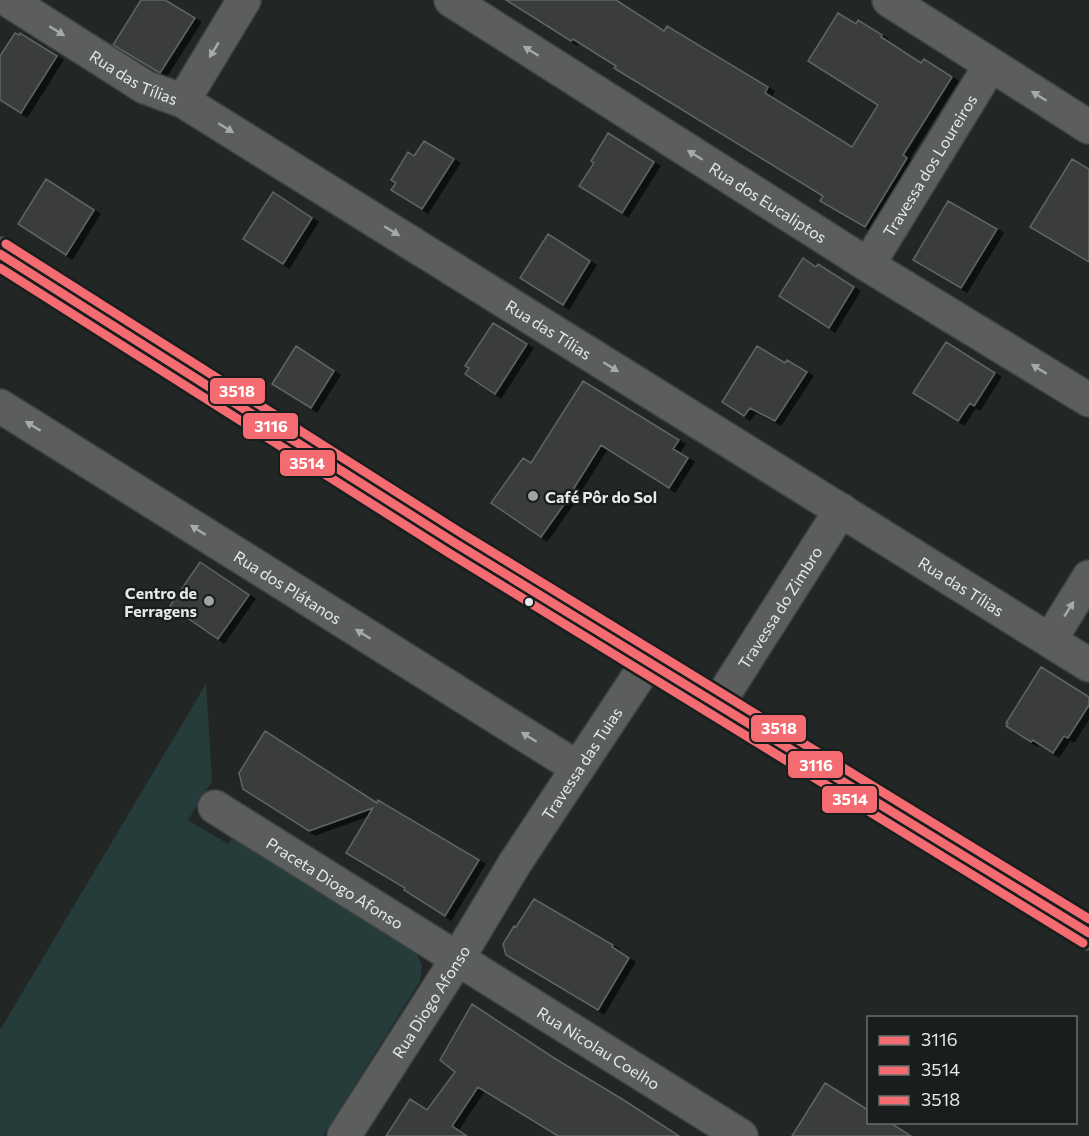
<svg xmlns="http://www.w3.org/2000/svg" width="1089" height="1136" font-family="Commissioner,sans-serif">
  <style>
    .green { fill: #253c3a }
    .building { fill: #3a3e3d; stroke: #606463; stroke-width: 1.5; filter: url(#shadow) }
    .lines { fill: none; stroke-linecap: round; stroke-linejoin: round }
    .minor-casing { stroke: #3f4242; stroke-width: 36 }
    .tertiary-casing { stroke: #3f4242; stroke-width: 36 }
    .minor { stroke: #5c5e5e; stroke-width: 33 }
    .tertiary { stroke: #5c5e5e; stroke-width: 33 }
    .bus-1-casing { stroke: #181e1d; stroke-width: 14 }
    .bus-2-casing { stroke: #181e1d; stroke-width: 14 }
    .bus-3-casing { stroke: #181e1d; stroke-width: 14 }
    .bus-1 { stroke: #f46c71; stroke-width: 9 }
    .bus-2 { stroke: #f46c71; stroke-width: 9 }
    .bus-3 { stroke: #f46c71; stroke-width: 9 }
    .oneway { fill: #a7aaaa }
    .poi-dot { fill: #a0a4a4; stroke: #181e1d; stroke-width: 2 }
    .bus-dot { fill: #e4e8e8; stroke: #181e1d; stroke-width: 2 }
    .labels { text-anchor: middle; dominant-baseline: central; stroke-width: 4.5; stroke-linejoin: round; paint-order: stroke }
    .street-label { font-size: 16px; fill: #e4e8e8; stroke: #181e1d }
    .poi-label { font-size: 16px; font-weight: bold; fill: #e4e8e8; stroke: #181e1d; text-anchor: start }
    .line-badge { stroke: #181e1d; stroke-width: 2 }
    .badge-label { font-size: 16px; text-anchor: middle; font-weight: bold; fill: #fff }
  </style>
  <defs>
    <filter id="shadow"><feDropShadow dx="6" dy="4" stdDeviation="0" flood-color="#0009"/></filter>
  </defs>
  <rect width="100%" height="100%" fill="#222726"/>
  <!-- green -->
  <path class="green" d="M206,684l6,97 -24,39 40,24 7,-10 180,116 7,15 -2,16 -97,155h-323v-106z"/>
  <!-- building -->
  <path class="building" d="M141,0h24l30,18 -35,55 -47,-28z
    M506,0h110l48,31 3,-5 101,61 -3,6 87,54 26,-42 -70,-44 30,-48 18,11 2,-4 24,15 -1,2 40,26 3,-4 28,18 -49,78 4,3 -42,69 -45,-26 3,-5 -209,-128 2,-2 -43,-27 -2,2z
    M15,33l4,2 1,-2 37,23 -36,57 -21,-13v-44z
    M608,133l46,29 -32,51 -43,-27 15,-23 -3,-2z
    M424,141l30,18 -32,50 -31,-19 5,-7 -5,-3 17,-28 6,4z
    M1072,159l17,10v93l-59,-35z
    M46,179l48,31 -28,45 -48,-31z
    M273,192l39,26 -29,46 -40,-25z
    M948,201l49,28 -36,59 -48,-28z
    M548,234l42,27 -27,44 -43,-27z
    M803,258l13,9 2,-3 36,23 -25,41 -50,-32z
    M493,323l34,21 -32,50 -30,-20 4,-6 -4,-2z
    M946,342l49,31 -21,33 -4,-3 -12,18 -45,-28z
    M296,346l38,25 -23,37 -39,-24z
    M757,346l28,17 2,-3 20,12 -32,49 -25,-13 -6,8 -22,-14z
    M583,381l96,59 -6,9 15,9 -19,30 -68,-43 -27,43 1,1 -34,48 -50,-34 32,-45 8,5z
    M200,562l49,33 -31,44 -48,-33z
    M1041,667l48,30v8l-21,33 -4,-2 -11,17 -20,-13 -2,2 -25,-16 2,-2 -2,-1z
    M265,731l112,72 1,-3 101,60 -34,56 -41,-26 1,-2 -59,-35 27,-45 -64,23 -66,-42 -4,-16z
    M534,899l79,46 -1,2 17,11 -31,52 -92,-55 -3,-11 11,-18 2,1z
    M472,1004l82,54 68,41 57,37h-121l-80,-49 -26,39 15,10h-81l24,-37 17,11 28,-38 -15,-12z
    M825,1083l43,27v12h21l22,14h-119z"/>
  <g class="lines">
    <defs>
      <g id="minor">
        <path id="s1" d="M8,0l137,87 38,14 906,564"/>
        <path id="s2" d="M451,0l417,265 221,135"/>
        <path d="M889,0l200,127"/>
        <path d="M183,101l61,-101"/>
        <path id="s3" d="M868,265l122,-199"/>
        <path id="s4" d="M0,406l578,362"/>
        <path d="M1050,640l39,-63"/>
        <path id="s5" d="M717,705l124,-195"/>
        <path id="s6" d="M215,807l526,329"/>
        <path id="s7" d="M344,1136l114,-178 57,-95 133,-201"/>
      </g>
      <path id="tertiary" d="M0,254l455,289 634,390"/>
    </defs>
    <!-- minor casing -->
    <use href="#minor" class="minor-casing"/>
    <!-- tertiary casing -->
    <use href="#tertiary" class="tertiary-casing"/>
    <!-- minor -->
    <use href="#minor" class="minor"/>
    <!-- tertiary -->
    <use href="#tertiary" class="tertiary"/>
    <defs>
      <path id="bus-1" d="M0,254l455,289 634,390"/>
      <path id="bus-2" d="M0,268l449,285 634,390"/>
      <path id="bus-3" d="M6,244l455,289 628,386"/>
    </defs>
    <!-- bus-1 casing -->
    <use href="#bus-1" class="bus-1-casing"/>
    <!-- bus-2 casing -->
    <use href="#bus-2" class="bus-2-casing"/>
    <!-- bus-3 casing -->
    <use href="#bus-3" class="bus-3-casing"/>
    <!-- bus-1 -->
    <use href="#bus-1" class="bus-1"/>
    <!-- bus-2 -->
    <use href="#bus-2" class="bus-2"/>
    <!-- bus-3 -->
    <use href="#bus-3" class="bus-3"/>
  </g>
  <!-- one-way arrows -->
  <defs><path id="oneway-solid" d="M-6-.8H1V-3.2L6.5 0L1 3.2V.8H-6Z" transform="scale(1.5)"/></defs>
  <g class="oneway">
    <use href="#oneway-solid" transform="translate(57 31) rotate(32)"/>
    <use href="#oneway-solid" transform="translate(214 50) rotate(121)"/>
    <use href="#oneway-solid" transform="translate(531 51) rotate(-148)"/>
    <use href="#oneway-solid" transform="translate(1039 96) rotate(-148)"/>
    <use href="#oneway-solid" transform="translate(226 128) rotate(32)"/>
    <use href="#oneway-solid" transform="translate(695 155) rotate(-148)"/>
    <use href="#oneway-solid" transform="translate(392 231) rotate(32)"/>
    <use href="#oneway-solid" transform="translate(611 367) rotate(32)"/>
    <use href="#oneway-solid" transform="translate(1039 369) rotate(-148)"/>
    <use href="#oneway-solid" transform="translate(33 426) rotate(-148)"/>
    <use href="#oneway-solid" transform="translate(198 530) rotate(-148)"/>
    <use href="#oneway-solid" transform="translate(1069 609) rotate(-58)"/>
    <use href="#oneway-solid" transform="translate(363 634) rotate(-148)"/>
    <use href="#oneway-solid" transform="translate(529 737) rotate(-148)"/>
  </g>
  <!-- markers -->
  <g class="poi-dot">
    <circle cx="533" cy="496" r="6"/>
    <circle cx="209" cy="601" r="6"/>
  </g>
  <circle class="bus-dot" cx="529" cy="602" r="5"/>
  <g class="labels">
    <!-- street labels -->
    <g class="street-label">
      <text stroke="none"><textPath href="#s1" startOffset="148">Rua das Tílias</textPath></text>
      <text stroke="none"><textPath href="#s3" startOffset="117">Travessa dos Loureiros</textPath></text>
      <text stroke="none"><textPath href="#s2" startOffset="376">Rua dos Eucaliptos</textPath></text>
      <text stroke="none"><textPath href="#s1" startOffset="634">Rua das Tílias</textPath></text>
      <text stroke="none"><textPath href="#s1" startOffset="1120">Rua das Tílias</textPath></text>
      <text stroke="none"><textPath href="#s4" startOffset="340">Rua dos Plátanos</textPath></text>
      <text stroke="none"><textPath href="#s5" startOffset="116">Travessa do Zimbro</textPath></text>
      <text stroke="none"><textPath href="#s7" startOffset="442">Travessa das Tuias</textPath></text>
      <text stroke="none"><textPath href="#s6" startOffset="142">Praceta Diogo Afonso</textPath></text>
      <text stroke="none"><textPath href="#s7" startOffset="160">Rua Diogo Afonso</textPath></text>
      <text stroke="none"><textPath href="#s6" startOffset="453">Rua Nicolau Coelho</textPath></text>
    </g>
    <!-- poi labels -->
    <g class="poi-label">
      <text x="545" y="496">Café Pôr do Sol</text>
      <text x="197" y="592" text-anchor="end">Centro de<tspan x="197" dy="18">Ferragens</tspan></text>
    </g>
  </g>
  <g class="line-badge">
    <rect x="209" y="377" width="57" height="28" rx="6" fill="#f46c71"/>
    <rect x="242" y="412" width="57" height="28" rx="6" fill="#f46c71"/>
    <rect x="279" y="449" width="57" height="28" rx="6" fill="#f46c71"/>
    <rect x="750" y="714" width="57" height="29" rx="6" fill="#f46c71"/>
    <rect x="787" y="750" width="57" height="29" rx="6" fill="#f46c71"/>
    <rect x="821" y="785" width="57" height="29" rx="6" fill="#f46c71"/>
  </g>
  <g class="badge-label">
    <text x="237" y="397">3518</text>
    <text x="271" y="432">3116</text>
    <text x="307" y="469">3514</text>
    <text x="779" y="734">3518</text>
    <text x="816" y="771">3116</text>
    <text x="850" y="805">3514</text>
  </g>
  <!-- legend -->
  <rect x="867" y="1016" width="210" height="108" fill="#181e1d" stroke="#6a6f6e" stroke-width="1.5"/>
  <rect x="879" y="1036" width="30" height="9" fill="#f46c71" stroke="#6a6f6e" stroke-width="1.5"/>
  <text x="921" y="1046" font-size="18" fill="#e4e8e8">3116</text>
  <rect x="879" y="1066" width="30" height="9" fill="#f46c71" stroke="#6a6f6e" stroke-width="1.5"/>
  <text x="921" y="1076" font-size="18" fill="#e4e8e8">3514</text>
  <rect x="879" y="1096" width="30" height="9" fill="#f46c71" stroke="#6a6f6e" stroke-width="1.5"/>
  <text x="921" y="1106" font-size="18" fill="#e4e8e8">3518</text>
</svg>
